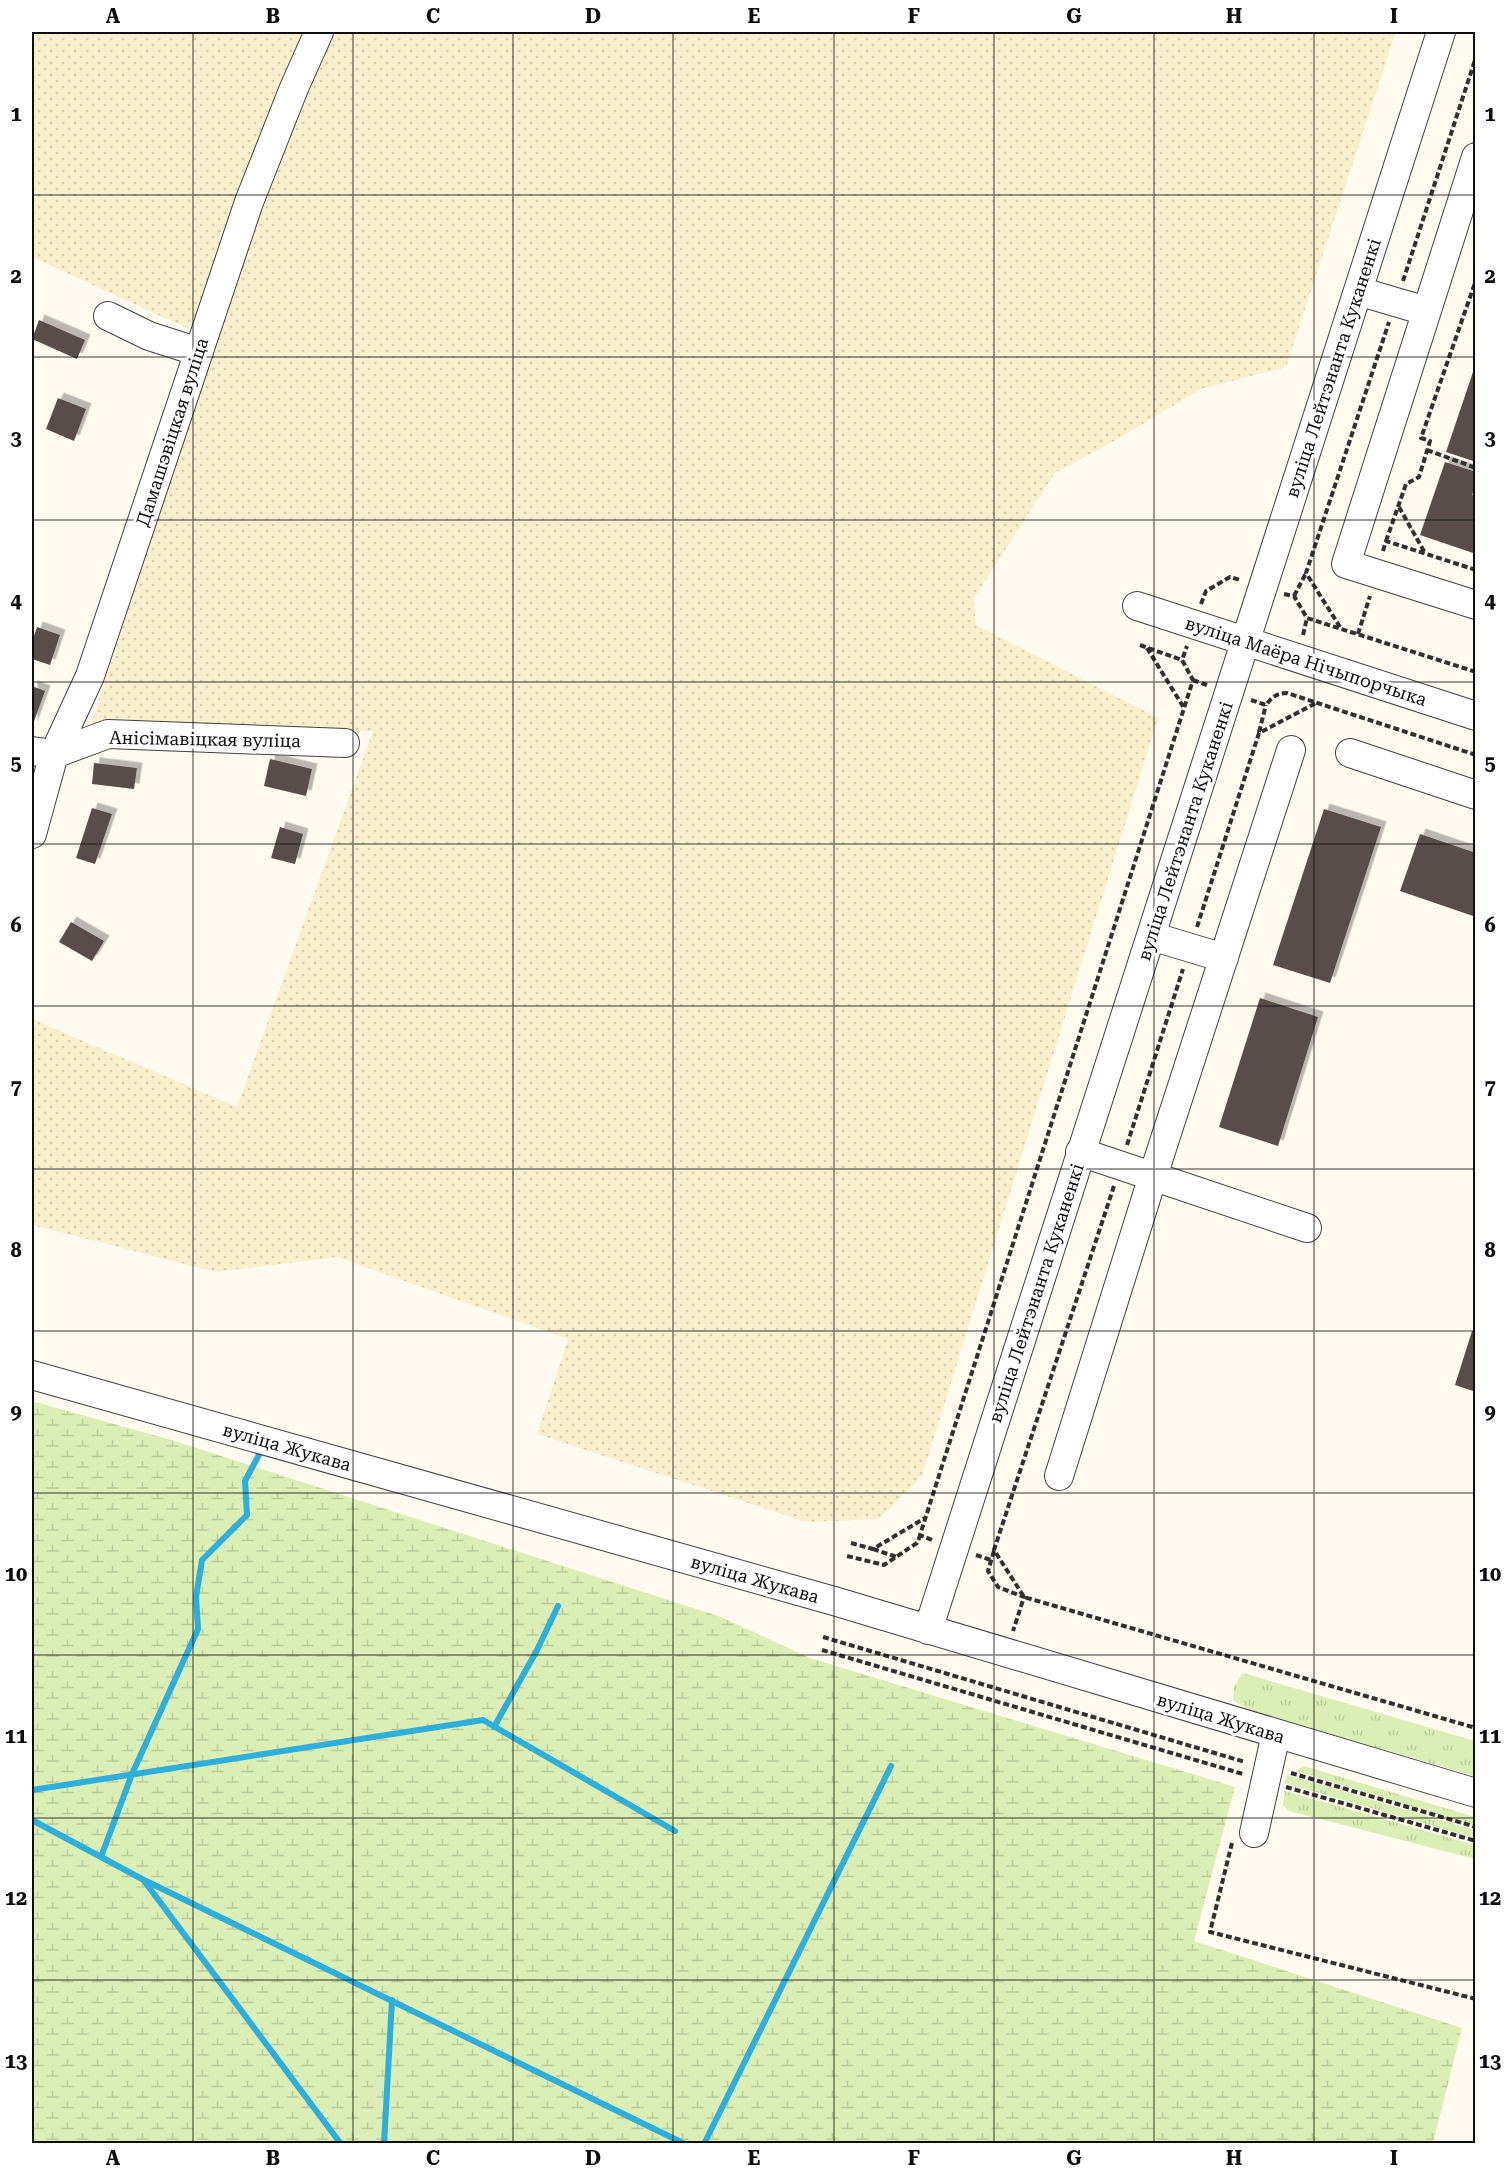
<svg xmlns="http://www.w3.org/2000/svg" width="1507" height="2175" font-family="'Roboto Serif',serif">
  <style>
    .farmland { fill: url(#farmland-dots) }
    .grass { fill: url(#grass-tufts) }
    .wetland { fill: url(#wetland-marsh) }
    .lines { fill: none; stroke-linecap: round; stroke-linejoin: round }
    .stream { stroke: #2eaedb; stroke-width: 6 }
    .building { fill: #584d4a; filter: url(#shadow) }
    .minor-casing { stroke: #414141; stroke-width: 30 }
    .path { stroke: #303030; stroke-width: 4; stroke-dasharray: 6 3; stroke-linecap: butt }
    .minor { stroke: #fff; stroke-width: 28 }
    .grid { fill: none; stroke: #0e0e0e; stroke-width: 1.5; stroke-opacity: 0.55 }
    .labels { text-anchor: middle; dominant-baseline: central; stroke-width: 6; stroke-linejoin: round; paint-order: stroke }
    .street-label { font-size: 18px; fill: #0e0e0e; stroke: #fff }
    .neatline { fill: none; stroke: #0e0e0e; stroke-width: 2 }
    .grid-label { font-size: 20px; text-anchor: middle; font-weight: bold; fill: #0e0e0e }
  </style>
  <defs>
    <pattern id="farmland-dots" width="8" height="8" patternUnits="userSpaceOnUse" patternTransform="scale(1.5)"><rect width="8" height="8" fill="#f8efcc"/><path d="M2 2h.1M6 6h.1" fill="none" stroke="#d3ccae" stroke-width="1.8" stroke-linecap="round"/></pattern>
    <pattern id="grass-tufts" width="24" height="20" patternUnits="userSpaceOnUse" patternTransform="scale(1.5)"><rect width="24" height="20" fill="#daeeb5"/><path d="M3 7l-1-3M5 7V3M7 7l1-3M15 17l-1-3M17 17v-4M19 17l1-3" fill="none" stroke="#bacb9a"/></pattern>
    <pattern id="wetland-marsh" width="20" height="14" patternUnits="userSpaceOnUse" patternTransform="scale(1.5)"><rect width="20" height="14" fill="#daeeb5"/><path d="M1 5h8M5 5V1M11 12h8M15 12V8" fill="none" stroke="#bacb9a"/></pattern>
    <filter id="shadow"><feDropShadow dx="5.5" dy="-5.5" stdDeviation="0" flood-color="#0004"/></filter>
  </defs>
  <rect width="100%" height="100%" fill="#fffaf0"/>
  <!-- farmland -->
  <path class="farmland" d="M32,32h1364l-110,335 -85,22 -83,50 -63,34 -81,125 2,27 182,93 -236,758 -43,43 -73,3 -269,-88 31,-95 -231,-82 -121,15 -184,-47v-206l205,88 136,-376 -282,-6 124,-384 -183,-84z"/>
  <!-- grass -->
  <path class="grass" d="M1243,1673l232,68v35l-225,-65 -17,-11 1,-14z
    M1304,1766l171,51v9l-179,-55z
    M1287,1775l188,55v8l-191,-55z
    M1285,1791l190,54v14l-186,-48 -6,-6z"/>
  <!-- wetland -->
  <path class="wetland" d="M32,1401l146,41 543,175 89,41 425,129 -41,154 268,87 -29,115h-1401z"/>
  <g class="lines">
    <!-- stream -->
    <path class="stream" d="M494,1727l42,-75 22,-46
      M32,1790l451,-70 192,111
      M32,1820l110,59 543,265
      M101,1857l31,-83 66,-145 -2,-32 6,-37 45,-45 -2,-34 15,-28
      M145,1882l196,262
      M384,2144l8,-144
      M704,2144l187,-378"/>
  </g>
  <!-- building -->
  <path class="building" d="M39,320l46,20 -8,19 -45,-20z
    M1475,366h1v96l-30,-10z
    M58,398l28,11 -12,32 -28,-12z
    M1445,462l31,10v13l-4,10 4,1v58l-56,-19z
    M37,627l23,8 -10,30 -18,-6v-17z
    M32,686l13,5 -13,36z
    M270,759l42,10 -6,27 -42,-10z
    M94,763l43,5 -3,21 -42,-5z
    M92,808l20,6 -17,50 -19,-6z
    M1324,809l57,18 -51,156 -57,-18z
    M280,827l23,7 -8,30 -24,-6z
    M1420,834l56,19v64l-76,-26z
    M71,922l33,19 -12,20 -33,-19z
    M1260,998l58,19 -40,129 -59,-19z
    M1472,1331l4,1v60l-21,-7z"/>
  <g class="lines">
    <defs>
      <path id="minor" d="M1476,157l-130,407 130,41
        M1358,291l68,20
        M108,316l41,20 50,16
        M1137,606l339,110
        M32,751l22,3 54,-20 237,9
        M1350,753l126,42
        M32,834l22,-80 36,-78 159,-474 45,-114 25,-56
        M1151,936l73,22
        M1080,1152l227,76
        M32,1375l802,226 642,192
        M1059,1476l94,-300 138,-426
        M928,1630l513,-1598
        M1254,1833l22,-99"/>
    </defs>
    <!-- minor casing -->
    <use href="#minor" class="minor-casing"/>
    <!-- path -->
    <path class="path" d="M1403,281l73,-224
      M1427,450l49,18
      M1399,507l26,46
      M1386,541l20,-57 13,-7 11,-36 -9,-3 55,-158
      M1383,551l3,-10 90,29
      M1284,594l10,2 13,22 169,54
      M1294,596l12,-23
      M1201,604l5,-13 24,-14 10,3
      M1340,627l-34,-54 83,-251
      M1358,634l12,-38
      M1303,635l4,-17
      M1140,645l42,15
      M1147,648l37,60
      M1193,680l14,5
      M1251,700l15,5c6,-8 11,-12 21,-12l189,62
      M1259,732l7,-27
      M1197,927l62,-194 57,-30
      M1127,1145l56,-176
      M1114,1186l-120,364 30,47 452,131
      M932,1540l-12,-5 273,-855 -11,-20 5,-14
      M851,1543l22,6 52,-31
      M873,1549l24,8
      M994,1551l-6,20 10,16 26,10 -11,34
      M976,1555l15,5
      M847,1556l37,9 33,-22 3,-7
      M823,1637l422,125
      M822,1650l421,124
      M1291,1773l185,54
      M1286,1787l190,54
      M1232,1843l-22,89 266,67"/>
    <!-- minor -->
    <use href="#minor" class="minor"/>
  </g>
  <!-- grid -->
  <path class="grid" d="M193,32v2112M353,32v2112M513,32v2112M673,32v2112M834,32v2112M994,32v2112M1154,32v2112M1314,32v2112M32,195h1444M32,357h1444M32,520h1444M32,682h1444M32,844h1444M32,1006h1444M32,1169h1444M32,1331h1444M32,1493h1444M32,1655h1444M32,1818h1444M32,1980h1444"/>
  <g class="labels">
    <!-- street labels -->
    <g class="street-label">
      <text transform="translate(1333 368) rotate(-72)">вуліца Лейтэнанта Куканенкі</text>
      <text transform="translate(172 432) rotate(-72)">Дамашэвіцкая вуліца</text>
      <text transform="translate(1306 661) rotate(18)">вуліца Маёра Нічыпорчыка</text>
      <text transform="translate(205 739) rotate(1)">Анісімавіцкая вуліца</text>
      <text transform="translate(1185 831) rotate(-72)">вуліца Лейтэнанта Куканенкі</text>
      <text transform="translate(1036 1293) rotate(-72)">вуліца Лейтэнанта Куканенкі</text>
      <text transform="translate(287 1447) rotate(16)">вуліца Жукава</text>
      <text transform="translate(755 1579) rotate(16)">вуліца Жукава</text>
      <text transform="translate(1221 1718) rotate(17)">вуліца Жукава</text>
    </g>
  </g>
  <!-- border -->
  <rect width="1507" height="2175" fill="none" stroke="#ffffff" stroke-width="66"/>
  <rect x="33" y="33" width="1441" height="2109" class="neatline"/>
  <g class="grid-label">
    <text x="113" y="23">A</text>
    <text x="273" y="23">B</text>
    <text x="433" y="23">C</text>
    <text x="593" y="23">D</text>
    <text x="754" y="23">E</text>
    <text x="914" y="23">F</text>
    <text x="1074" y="23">G</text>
    <text x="1234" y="23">H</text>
    <text x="1394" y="23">I</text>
    <text x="16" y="121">1</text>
    <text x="1490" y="121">1</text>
    <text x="16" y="283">2</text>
    <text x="1490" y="283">2</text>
    <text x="16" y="445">3</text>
    <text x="1490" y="445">3</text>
    <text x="16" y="608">4</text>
    <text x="1490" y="608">4</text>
    <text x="16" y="770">5</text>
    <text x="1490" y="770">5</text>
    <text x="16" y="932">6</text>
    <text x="1490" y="932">6</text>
    <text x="16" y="1094">7</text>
    <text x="1490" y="1094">7</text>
    <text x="16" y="1257">8</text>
    <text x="1490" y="1257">8</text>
    <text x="16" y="1419">9</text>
    <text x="1490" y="1419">9</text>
    <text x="16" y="1581">10</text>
    <text x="1490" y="1581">10</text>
    <text x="16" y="1743">11</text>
    <text x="1490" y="1743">11</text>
    <text x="16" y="1905">12</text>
    <text x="1490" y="1905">12</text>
    <text x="16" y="2068">13</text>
    <text x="1490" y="2068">13</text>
    <text x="113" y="2165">A</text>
    <text x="273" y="2165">B</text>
    <text x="433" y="2165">C</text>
    <text x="593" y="2165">D</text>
    <text x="754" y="2165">E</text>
    <text x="914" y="2165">F</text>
    <text x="1074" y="2165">G</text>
    <text x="1234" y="2165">H</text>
    <text x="1394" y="2165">I</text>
  </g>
</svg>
